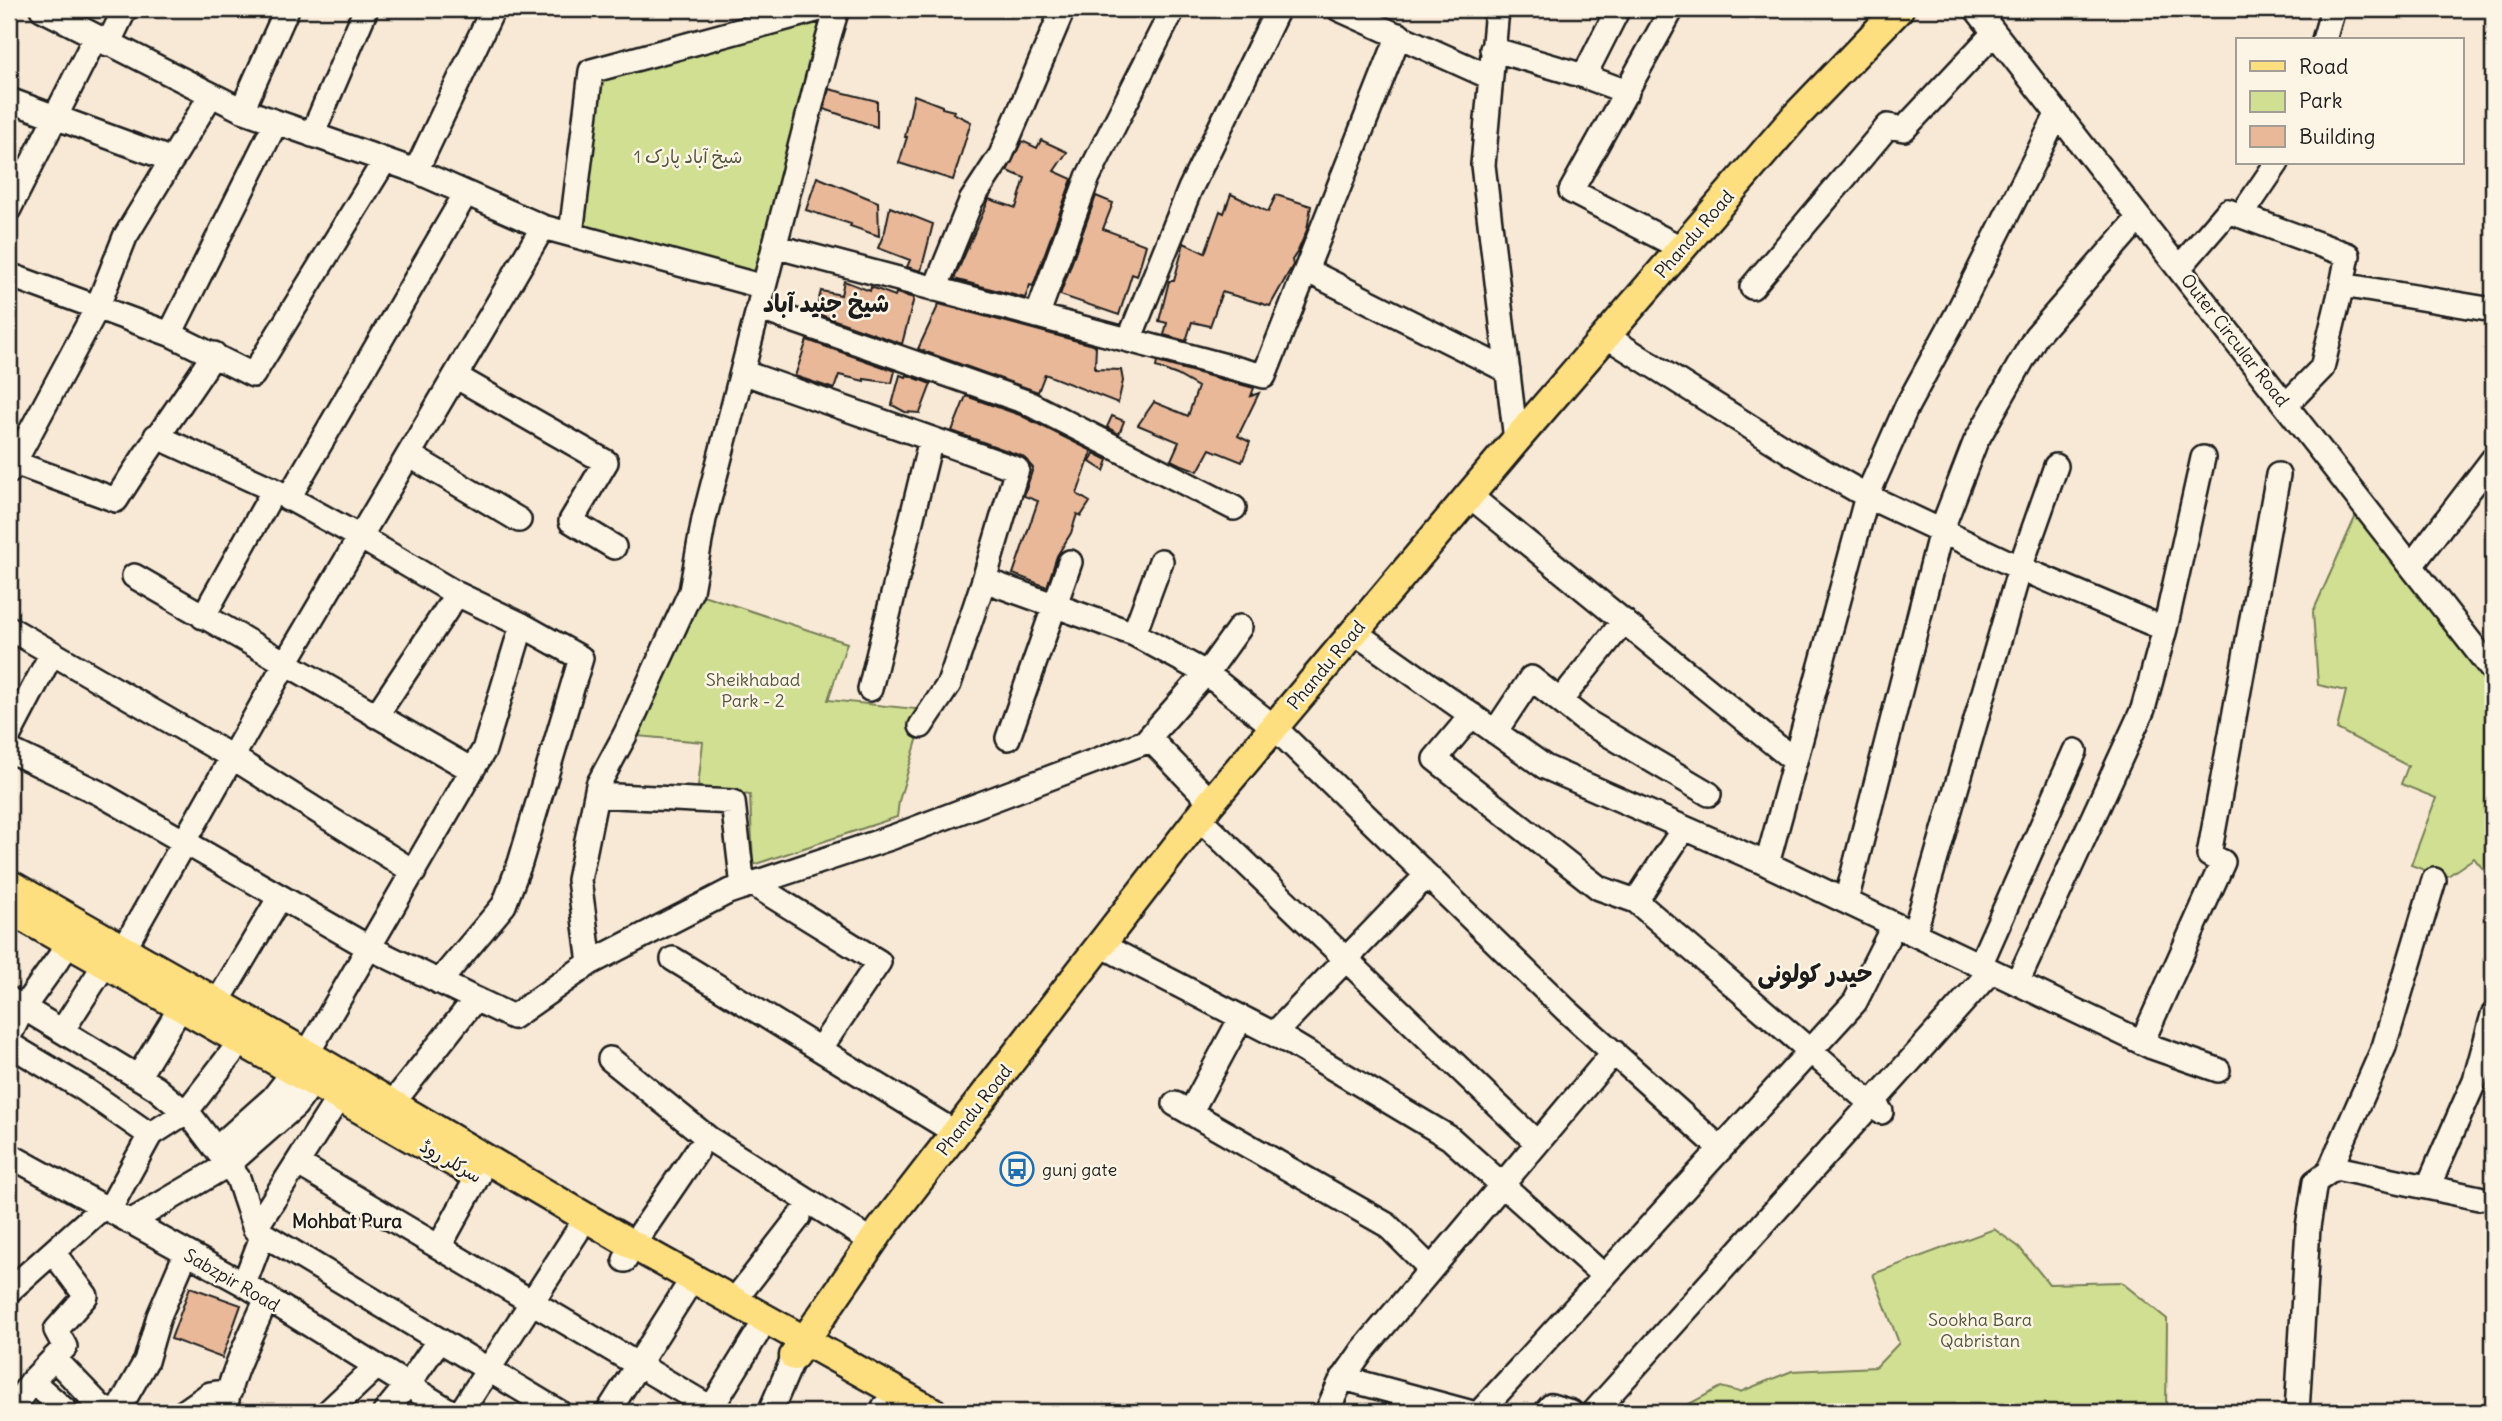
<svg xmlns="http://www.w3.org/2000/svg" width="2502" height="1421" font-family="Delius,'Playpen Sans Arabic',sans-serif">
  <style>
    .green { fill: #d0df92; stroke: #767e57; stroke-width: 2 }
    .building { fill: #e8b899; stroke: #1c1c1c; stroke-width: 2 }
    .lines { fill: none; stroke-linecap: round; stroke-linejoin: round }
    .minor-casing { stroke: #1c1c1c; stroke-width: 28 }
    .major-casing { stroke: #1c1c1c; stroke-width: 33 }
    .minor { stroke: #fcf5e5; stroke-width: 23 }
    .major { stroke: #fedf80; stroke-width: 28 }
    .labels { text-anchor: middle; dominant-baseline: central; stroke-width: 5; stroke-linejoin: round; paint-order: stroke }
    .park-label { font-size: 18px; fill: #52563f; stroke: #fcf5e5 }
    .street-label { font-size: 18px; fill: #1c1c1c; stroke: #fcf5e5 }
    .poi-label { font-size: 18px; fill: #1c1c1c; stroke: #fcf5e5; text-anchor: start }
    .neighbourhood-label { font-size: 19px; font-weight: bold; fill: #1c1c1c; stroke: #fcf5e5 }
    .district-label { font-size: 24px; font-weight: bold; fill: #1c1c1c; stroke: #fcf5e5 }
  </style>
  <rect width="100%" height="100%" fill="#f8e9d6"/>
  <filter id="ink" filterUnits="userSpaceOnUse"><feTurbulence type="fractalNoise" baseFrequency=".0143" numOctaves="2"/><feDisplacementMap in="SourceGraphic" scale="14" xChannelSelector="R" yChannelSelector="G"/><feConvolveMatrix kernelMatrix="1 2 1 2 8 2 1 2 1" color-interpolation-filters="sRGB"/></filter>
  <g filter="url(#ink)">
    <!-- green -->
    <path class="green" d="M837,9l-73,278 -193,-53 20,-163z
      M2362,502l131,169v210l-19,-23 -29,20 -34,-13 25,-67 -35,-14 7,-18 -71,-37 9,-38 -28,-6 -5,-73z
      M691,591l156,52 -19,57 98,10 -27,91 -2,16 -144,48 -3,-70 -52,-8 5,-45 -78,-7z
      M1994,1229l25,18 30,37 72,-2 46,37 -1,93h-485l6,-7 34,-18 19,5 52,-21 84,-4 23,-24 -26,-69z"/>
    <!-- building -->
    <path class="building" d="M829,89l48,12v26l-53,-18z
      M914,95l28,11v2l12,3 -1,2 18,9 -18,58 -54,-17 8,-26h-2z
      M1041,140l26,12 -13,19 18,8 -39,107 -3,-1 -5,13 -71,-19 35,-80 27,9 9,-30 -18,-7 15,-30 15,7z
      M817,177l61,25 1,34 -29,-10 1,-2 -45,-14z
      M1231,194l37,18 8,-17 35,11 -4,24 -9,21 -6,9 1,5 -23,41 -48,-14 -12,34 -18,-4 -6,19 -22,-6 3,-12 -8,-2 10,-40h5l10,-38 21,10 15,-42 4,2z
      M1096,196l17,7 -10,26 43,16 -9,31 -5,-2 -13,41 -59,-20z
      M890,207l43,17 -12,47 -14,-4 3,-7 -32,-12 7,-17z
      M844,281l26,10 1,-4 24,9 1,-3 18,5 -12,46 -87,-31 6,-22 20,4z
      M939,304l157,42 -1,23 26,1 2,11 -5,22 -73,-29 -7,18 -120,-43z
      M807,340l88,31 -3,12 -28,-4v2l-25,-6 -5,14 -39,-13z
      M1157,362l97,26 -3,8 8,-3 -21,43 12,6 -8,20 -32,-13 -12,22 -21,-8 -6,-3 8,-18 -41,-17 16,-23 34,14 10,-29 -21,-12 -21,-8z
      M900,375l6,2 1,-2 24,9 -11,29 -15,-1 -13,-7z
      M966,396l54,19 72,36 -15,43 13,8 -9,14 -4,-2 -6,19 -14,23 -10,31 -34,-13 25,-73 -14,-5 9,-28 -11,-12 -70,-25z
      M1112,416l12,5 -5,13 -12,-7z
      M1094,453l14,7 -4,11 -14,-9z
      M190,1287l51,18 -19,53 -51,-19z"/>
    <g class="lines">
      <defs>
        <path id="minor" d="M42,9l200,101 174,61 127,56 221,60
          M1339,9l151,68
          M1497,9l-14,156 33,275
          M1672,9l-101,182 110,57
          M1976,9l517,662
          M2324,40l9,-31
          M108,44l17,-35
          M1492,49l92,27 43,16
          M1584,76l34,-67
          M9,100l163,60
          M242,110l45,-101
          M276,122l-106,212 83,41 132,-215
          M312,135l54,-126
          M416,171l77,-162
          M9,209l86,-171
          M2241,216l36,-53
          M571,234l20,-163 229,-62
          M774,246l490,130 135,-341
          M2179,268l49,-57 120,44 -6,30
          M1306,270l202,101
          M9,275l161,59
          M1752,287l136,-161 16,3 90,-96
          M935,289l36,-88 30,-46 62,-146
          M758,308l268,94 208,106
          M1037,316l51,-139 85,-168
          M1606,336l184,116 77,44 153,72 145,61
          M1129,340l61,-151 88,-180
          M742,372l275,97 -33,111 -35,104 -28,42
          M455,376l151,86 -35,59 43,26
          M2286,405l36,-37 20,-83 151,25
          M156,436l118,54 86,47 97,57 -81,122
          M409,455l110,65
          M9,461l107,39c31,-50 66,-97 98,-146
          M9,472l88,-164 28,-71 86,-142
          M1470,496l325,265
          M288,499l178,-306
          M2411,566l82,-107
          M134,576l338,194 -165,284
          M984,580l150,54 72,39 68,54 292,283 155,139
          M203,617l71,-127
          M9,628l223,129 182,115
          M1354,632l191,135 222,97 385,183 66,23
          M1134,634l27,-73
          M870,689l61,-250
          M1560,701l64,-80
          M1472,715l-37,44 164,129 37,13
          M1495,732l36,-54 53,42 125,74
          M9,735l43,-82
          M1008,738l62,-176
          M1149,738l62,64
          M9,750l90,43 269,154 107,52
          M472,770l12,-20 38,-125
          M596,795l137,7 10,85
          M1199,818l338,325
          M1684,828l-48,73 245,211
          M1767,864l100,-368 40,-90 50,-92 101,-201
          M753,884l126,78 -59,87
          M1846,901l95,-370 34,-88 61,-107 103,-118
          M1914,934l106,-366 36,-102
          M1101,945l190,98 159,95 154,138
          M123,950l162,-286 258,-437
          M673,959l283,174
          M590,963l-11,-83 19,-95 27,-50 66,-144 13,-72 124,-480 9,-30
          M1980,965l95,-214
          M439,982l65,-77 16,-42 61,-205 -59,-33 -65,-31
          M2017,983l126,-274 22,-80 38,-171
          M9,999l147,89 37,31 45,59 17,51
          M217,1003l63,-106
          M62,1031l43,-67
          M1274,1034l153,-159
          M9,1036l14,-28 46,-64
          M2142,1042l81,-180 -14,-7 69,-380
          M9,1044l75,45 66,46
          M610,1059l98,79 165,104
          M138,1077l43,-70
          M392,1104l83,-105 38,18 77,-54 138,-71 165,-55 252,-95 67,-76 28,-39
          M1175,1104l212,121 44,44
          M1190,1113l51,-95
          M217,1148l56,-50 21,-27
          M9,1155l235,129 207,128
          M297,1163l414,245
          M2331,1167l148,31
          M2428,1187l47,-107 18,-65
          M109,1210l41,-75 36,-23 55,-71
          M130,1222l99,-58 66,-58 18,-24
          M263,1234l-8,-5 84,-132
          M439,1247l39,-71
          M625,1260l8,-15 64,-94
          M244,1284l19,-50 296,178
          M9,1291l94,-84
          M734,1301l65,-84
          M54,1358l47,49 11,5
          M1343,1378l126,34
          M32,1381l35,31
          M408,1385l31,-45
          M10,1412l22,-31 33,-34 -9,-17 30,-34 -33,-44
          M117,1412l29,-51 13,-45 27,-63
          M184,1412l26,-18 20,-3
          M226,1412c-1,-29 29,-85 41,-114
          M328,1412l49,-46
          M385,1412l22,-27
          M461,1412l116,-180
          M608,1412l76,-120
          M709,1412l48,-78
          M770,1412l24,-56
          M882,1412l2,-5
          M1327,1412l13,-29 23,-33 251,-298
          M1480,1412l375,-410 39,-77
          M1546,1412l5,-6 20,6
          M1594,1412l397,-441
          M2297,1412l11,-185 7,-45 14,-10 55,-125 50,-167"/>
        <path id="major" d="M9,884l298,170 326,191 300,167
          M9,909l457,260
          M794,1356l88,-128 329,-426 305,-362 279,-323 104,-108"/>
      </defs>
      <!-- minor casing -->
      <use href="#minor" class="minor-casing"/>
      <!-- major casing -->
      <use href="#major" class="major-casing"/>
      <!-- minor -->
      <use href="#minor" class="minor"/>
      <!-- major -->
      <use href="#major" class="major"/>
    </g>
  </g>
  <!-- icons -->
  <defs>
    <symbol id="bus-ring" viewBox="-11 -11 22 22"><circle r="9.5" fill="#fcf5e5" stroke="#1f6fb2" stroke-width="1.5"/><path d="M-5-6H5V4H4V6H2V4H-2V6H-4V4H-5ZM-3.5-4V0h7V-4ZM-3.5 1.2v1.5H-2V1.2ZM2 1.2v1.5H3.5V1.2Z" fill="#1f6fb2"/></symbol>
  </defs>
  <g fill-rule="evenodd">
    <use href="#bus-ring" x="998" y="1150" width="38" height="38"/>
  </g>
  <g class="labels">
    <!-- park labels -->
    <g class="park-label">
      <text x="688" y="156">شیخ آباد پارک 1</text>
      <text x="753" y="679">Sheikhabad<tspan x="753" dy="21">Park - 2</tspan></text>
      <text x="1980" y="1319">Sookha Bara<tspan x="1980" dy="21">Qabristan</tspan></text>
    </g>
    <!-- street labels -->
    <g class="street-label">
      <text transform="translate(1694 234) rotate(-49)">Phandu Road</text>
      <text transform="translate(2235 340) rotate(52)">Outer Circular Road</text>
      <text transform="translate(1326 665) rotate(-50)">Phandu Road</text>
      <text transform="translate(974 1110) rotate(-52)">Phandu Road</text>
      <text transform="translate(451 1161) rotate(30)">سرکلر روڈ</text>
      <text transform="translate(232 1280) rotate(30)">Sabzpir Road</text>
    </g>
    <!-- poi labels -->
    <g class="poi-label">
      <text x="1042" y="1169">gunj gate</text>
    </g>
    <!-- neighbourhood labels -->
    <g class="neighbourhood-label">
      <text x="347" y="1221">Mohbat Pura</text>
    </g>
    <!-- district labels -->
    <g class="district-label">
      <text x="826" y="303">شیخ جنید آباد</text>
      <text x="1815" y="973">حیدر کولونی</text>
    </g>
  </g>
  <!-- margin -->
  <rect width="2502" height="1421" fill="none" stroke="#fcf5e5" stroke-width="35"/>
  <rect x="18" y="18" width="2467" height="1386" fill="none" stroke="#1c1c1c" stroke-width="2.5" filter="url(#ink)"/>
  <!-- legend -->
  <rect x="2236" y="38" width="228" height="126" fill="#fcf5e5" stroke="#a29e95" stroke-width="2"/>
  <rect x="2250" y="61" width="35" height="10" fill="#fedf80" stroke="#a29e95" stroke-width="2"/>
  <text x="2299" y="74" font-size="21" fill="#1c1c1c">Road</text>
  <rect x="2250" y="91" width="35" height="21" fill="#d0df92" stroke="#a29e95" stroke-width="2"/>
  <text x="2299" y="108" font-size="21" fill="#1c1c1c">Park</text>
  <rect x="2250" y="126" width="35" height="21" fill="#e8b899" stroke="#a29e95" stroke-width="2"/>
  <text x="2299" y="144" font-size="21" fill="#1c1c1c">Building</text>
</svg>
